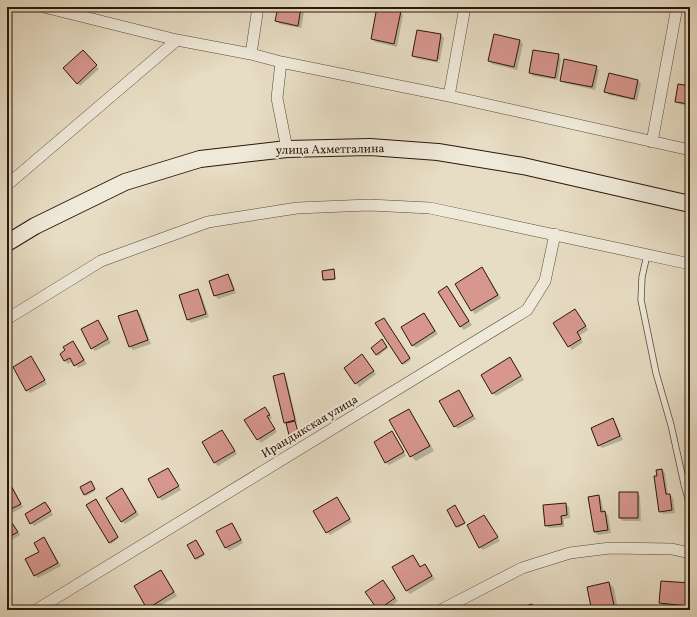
<svg xmlns="http://www.w3.org/2000/svg" width="697" height="617" font-family="Vollkorn,serif">
  <style>
    .shadow { fill: #0003 }
    .building { fill: #d7978e; stroke: #2a160c }
    .lines { fill: none; stroke-linecap: round; stroke-linejoin: round }
    .service-casing { stroke: #59483a; stroke-width: 7 }
    .minor-casing { stroke: #59483a; stroke-width: 12 }
    .secondary-casing { stroke: #2a160c; stroke-width: 18 }
    .service { stroke: #efe9d9; stroke-width: 5.5 }
    .minor { stroke: #efe9d9; stroke-width: 11 }
    .secondary { stroke: #efe9d9; stroke-width: 16 }
    .labels { text-anchor: middle; dominant-baseline: central; stroke-width: 4; stroke-linejoin: round; paint-order: stroke }
    .street-label { font-size: 12px; fill: #2a160c; stroke: #efe9d9 }
  </style>
  <rect width="100%" height="100%" fill="#e7ddc4"/>
  <filter id="stains"><feTurbulence type="fractalNoise" baseFrequency=".005" numOctaves="4"/><feColorMatrix values="0 0 0 0 .2 0 0 0 0 .09 0 0 0 0 .02 0 0 0 .5 -.17"/></filter>
  <radialGradient id="worn" r=".72"><stop offset=".6" stop-color="#630" stop-opacity="0"/><stop offset="1" stop-color="#630" stop-opacity=".3"/></radialGradient>
  <!-- shadow -->
  <path class="shadow" d="M211,7h12l-1,5 -10,-2 -1,-1z
    M279,7h26l-4,21 -21,-4 -4,-3z
    M400,12l3,3 -6,32 -22,-5 -3,-3z
    M418,31l23,4 3,3 -4,22 -24,-4v2l24,4v1l-23,-4 -3,-3z
    M520,41l3,3 -6,26 -25,-6 -3,-3z
    M83,51l16,18 -19,17 -16,-18z
    M558,55l3,4 -3,21 -25,-4 -3,-3z
    M596,67l3,3 -4,20 -31,-7 -3,-3z
    M610,74l28,7 3,3 -4,17 -28,-6 -3,-3z
    M690,87v25l-1,-1v-5l-10,-2 -3,-3z
    M7,94l6,11 -6,3z
    M482,269l3,3 16,26 -26,16 -3,-4 -16,-26z
    M333,270l2,2v8l-10,1 -1,-2z
    M228,275l3,4 5,14 -18,6 -3,-4z
    M447,287l3,3 22,35 -8,5 -3,-3 -22,-35z
    M198,290l3,4 8,23 -18,6 -3,-3 -8,-24z
    M137,311l3,3 11,30 -18,6 -3,-3z
    M578,313l10,17 -9,6 4,6 -11,8 -3,-4z
    M424,314l3,3 11,17 -22,14 -3,-3z
    M384,319l27,41 -7,5 -2,-2z
    M98,321l3,3 10,19 -16,8 -3,-3z
    M73,342l3,3 11,19 -9,4 -5,-7 -5,3 -3,-3 -4,-7 5,-3z
    M383,342l5,6 -10,8 -2,-2z
    M31,358l3,3 13,23 -17,9 -3,-3z
    M365,359l11,15 -17,13 -14,-19z
    M510,359l3,3 11,18 -28,16 -3,-3z
    M283,374l3,3 11,46h-1l2,11 -7,1 -1,-1 -2,-9 -3,-3z
    M458,392l4,3 14,24 -18,10 -3,-3z
    M265,408l7,10 -3,2 8,12 -16,11 -3,-4z
    M408,410l5,5 21,36 -18,10 -5,-5 -21,-35z
    M612,420l4,3 7,17 -21,8 -3,-3z
    M222,431l3,3 12,20 -19,12 -3,-3 -12,-20z
    M392,433l3,3 11,20 -17,9 -3,-3z
    M7,469l2,1 4,9 -6,3z
    M168,469l3,3 10,18 -19,11 -3,-4 -10,-17z
    M662,470l3,3 3,22h2l3,3 2,15 -12,1 -3,-3 -2,-35z
    M9,483l3,3 11,21 -16,9v-32z
    M92,484l3,7 -9,5 -1,-2z
    M122,489l3,3 14,23 -14,9 -4,-3z
    M637,493l3,3 1,25h-18l-3,-3z
    M598,496l3,3 3,13h1l3,3 3,18 -13,2 -3,-3z
    M337,499l3,3 12,20 -22,13 -3,-3z
    M97,502l22,36 -8,6 -1,-2z
    M45,503l3,3 5,9 -19,11 -3,-3z
    M565,504l4,3 1,11 -6,1v8l-15,1 -3,-3z
    M456,508l9,16 -7,4 -10,-18z
    M484,516l3,3 13,22 -17,9 -3,-3z
    M12,524l3,3 5,8 -13,8v-16z
    M232,524l3,3 8,16 -14,8 -3,-3 -8,-17z
    M44,539l3,3 14,24 -23,12 -3,-3z
    M197,542l8,13 -8,5 -1,-2z
    M413,556l3,3 5,9 4,-3 3,3 7,11 -25,15 -3,-3 -14,-23z
    M161,571l3,3 13,22 -24,14h-3l-2,-2z
    M383,581l15,20 -13,9h-6l-12,-18z
    M609,583l5,5 4,22h-22l-4,-4z
    M689,584l1,1v23l-27,-2 -3,-3z"/>
  <!-- building -->
  <path class="building" d="M278,7h23l-3,19 -23,-5z
    M377,7l24,4 -7,33 -23,-5z
    M417,30l24,4 -4,27 -25,-5z
    M494,34l26,6 -6,27 -26,-6z
    M83,50l14,15 -20,19 -14,-16z
    M533,50l26,4 -4,24 -26,-5z
    M564,59l33,7 -5,21 -32,-6z
    M609,73l29,7 -4,19 -30,-7z
    M678,84l12,2v25h-2l1,-7 -14,-2z
    M482,267l16,28 -27,16 -16,-27z
    M334,269l1,10 -12,1 -1,-9z
    M228,274l6,16 -20,6 -5,-15z
    M447,286l22,35 -9,6 -22,-35z
    M198,289l8,25 -19,6 -8,-25z
    M575,309l11,17 -9,6 4,7 -13,8 -15,-24z
    M137,310l11,30 -19,7 -11,-31z
    M424,313l11,18 -23,15 -11,-19z
    M384,318l26,40 -8,6 -27,-41z
    M98,320l10,19 -17,10 -10,-20z
    M382,339l5,8 -11,8 -5,-7z
    M73,341l11,19 -10,6 -4,-8 -6,3 -4,-7 5,-4 -2,-3z
    M362,354l12,17 -19,13 -11,-16z
    M31,356l14,24 -19,11 -13,-24z
    M510,357l11,19 -29,18 -11,-19z
    M284,373l11,47 -11,3 -11,-47z
    M459,390l14,26 -19,11 -15,-26z
    M265,407l5,8 -3,1 8,13 -18,11 -13,-20z
    M409,409l21,37 -20,11 -21,-37z
    M613,418l7,18 -22,10 -7,-18z
    M295,421l3,11 -9,3 -3,-12z
    M222,430l13,21 -21,12 -12,-21z
    M392,431l12,21 -19,11 -11,-21z
    M168,468l11,18 -21,12 -10,-19z
    M662,469l4,25h4l2,16 -13,2 -5,-36h3l-1,-6z
    M91,481l4,8 -11,6 -4,-8z
    M9,482l12,22 -14,7v-28z
    M122,488l14,24 -15,10 -15,-24z
    M619,492h19v26h-19z
    M599,495l2,17 4,-1 3,19 -14,2 -6,-35z
    M337,497l13,22 -24,14 -13,-22z
    M96,499l22,38 -9,6 -23,-38z
    M45,502l6,9 -21,13 -5,-10z
    M566,503l1,12 -6,1 1,8 -17,2 -2,-21z
    M455,505l10,18 -9,4 -9,-17z
    M484,515l14,22 -19,11 -12,-23z
    M12,523l6,9 -11,6v-12z
    M232,523l9,17 -16,8 -9,-17z
    M44,537l14,26 -24,13 -9,-17 14,-7 -5,-9z
    M196,540l8,14 -9,5 -8,-14z
    M413,555l7,12 5,-3 7,12 -26,15 -14,-24z
    M161,570l13,22 -27,17 -13,-23z
    M383,580l12,18 -17,12 -13,-18z
    M661,581l29,2 -2,23 -29,-3z
    M609,582l6,28h-18l-1,-4 -5,1 -4,-20z
    M532,604l2,6h-20v-1z"/>
  <g class="lines">
    <defs>
      <path id="service" d="M647,255l-5,22 -1,23 15,73 15,52 13,59 6,22"/>
      <path id="minor" d="M44,7l133,33 74,14 30,8 168,34 241,54
        M251,54l7,-47
        M281,62l-4,36 10,51
        M449,96l16,-89
        M652,142l25,-135
        M7,185l170,-145
        M7,319l94,-58 107,-39 89,-14 72,-3 61,3 260,56
        M36,610l491,-300 18,-29 10,-47
        M441,610l81,-42 48,-15 40,-5 62,1 18,4"/>
      <path id="secondary" d="M7,243l28,-17 90,-44 75,-23 87,-10 83,-2 68,5 85,14 167,38"/>
    </defs>
    <!-- service casing -->
    <use href="#service" class="service-casing"/>
    <!-- minor casing -->
    <use href="#minor" class="minor-casing"/>
    <!-- secondary casing -->
    <use href="#secondary" class="secondary-casing"/>
    <!-- service -->
    <use href="#service" class="service"/>
    <!-- minor -->
    <use href="#minor" class="minor"/>
    <!-- secondary -->
    <use href="#secondary" class="secondary"/>
  </g>
  <g class="labels">
    <!-- street labels -->
    <g class="street-label">
      <text transform="translate(330 150) rotate(-1)">улица Ахметгалина</text>
      <text transform="translate(310 427) rotate(-31)">Ирандыкская улица</text>
    </g>
  </g>
  <!-- margin -->
  <rect width="697" height="617" fill="none" stroke="#e7ddc4" stroke-width="24"/>
  <rect x="8" y="8" width="681" height="601" fill="none" stroke="#2a160c" stroke-width="2"/>
  <rect x="12" y="12" width="673" height="593" fill="none" stroke="#2a160c"/>
  <rect width="100%" height="100%" filter="url(#stains)"/>
  <rect width="100%" height="100%" fill="url(#worn)"/>
</svg>
